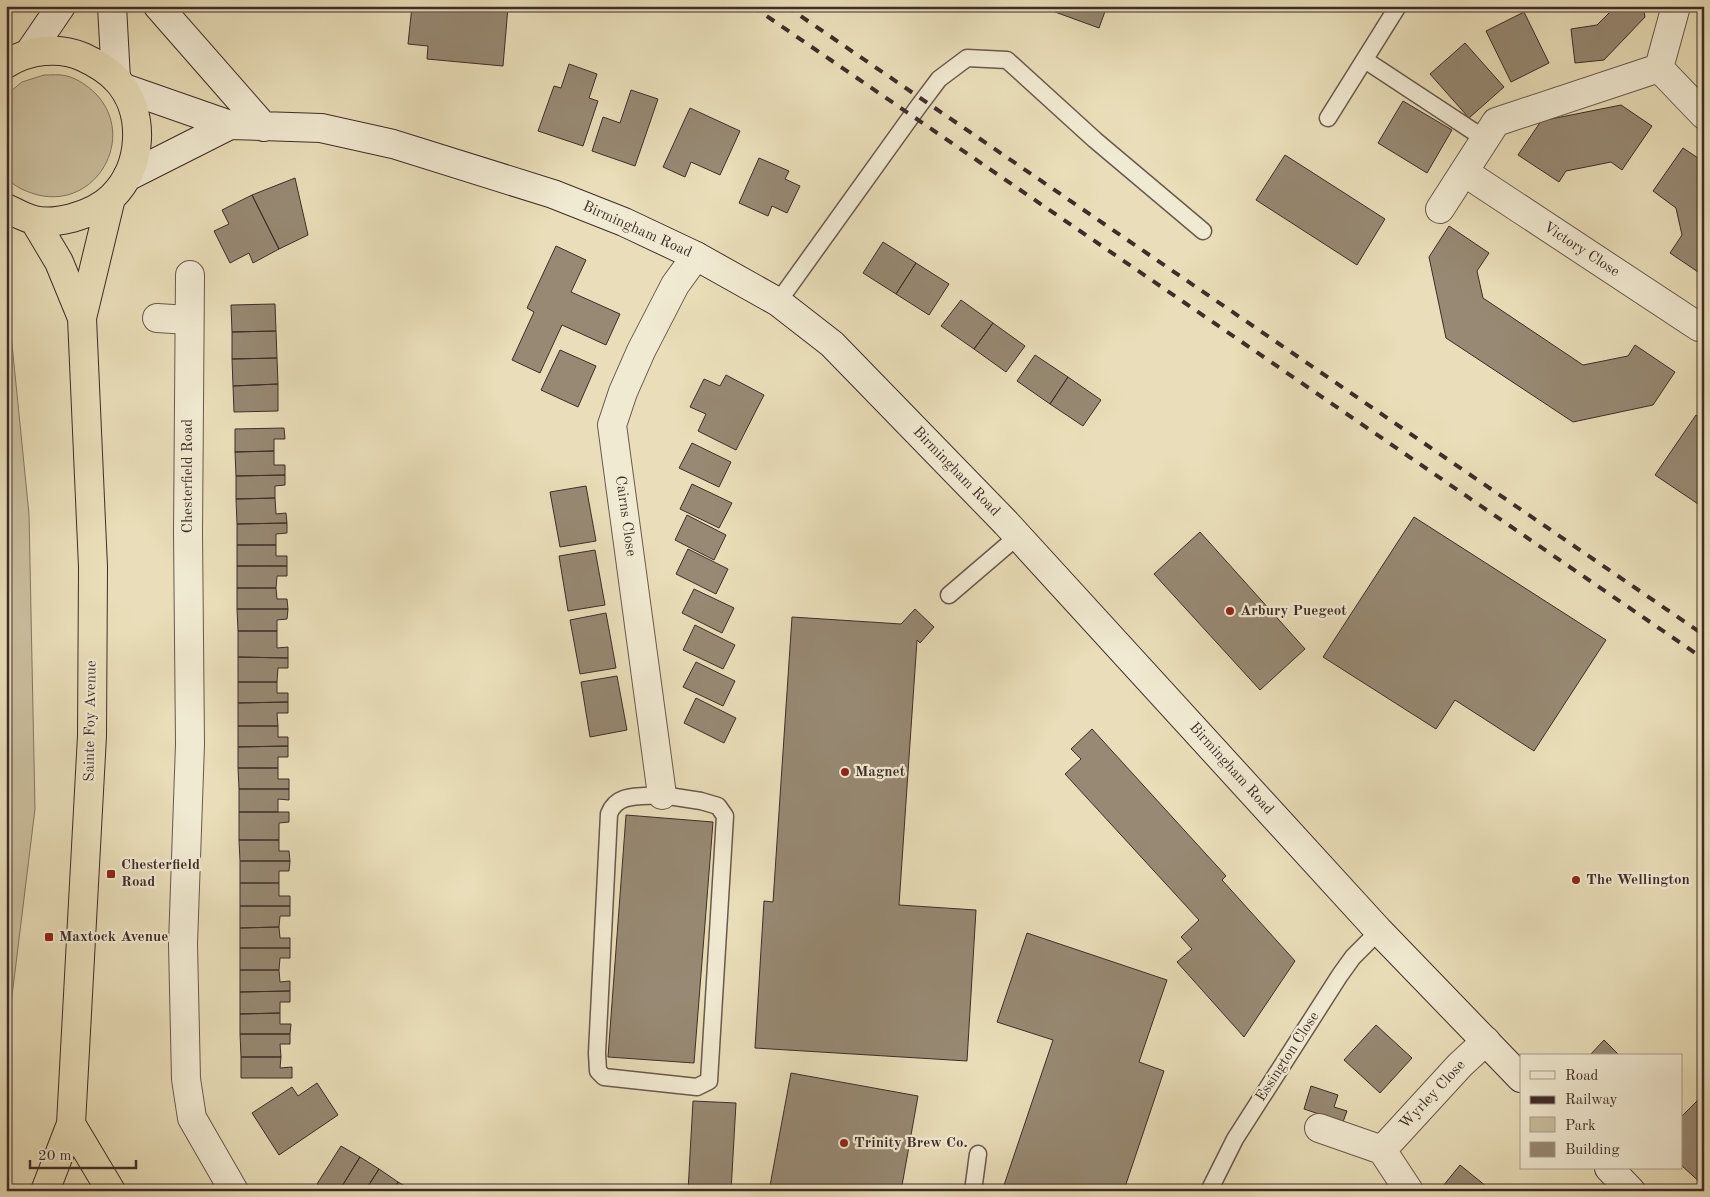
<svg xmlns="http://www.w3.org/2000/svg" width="1710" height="1197" font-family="'Old Standard TT',serif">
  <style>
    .green { fill: #ccc0a0; stroke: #857664 }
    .building { fill: #978973; stroke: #3e2d28 }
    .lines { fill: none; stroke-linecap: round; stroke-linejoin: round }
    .lane-casing { stroke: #69594c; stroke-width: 19 }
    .street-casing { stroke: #69594c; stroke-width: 30 }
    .secondary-casing { stroke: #3e2d28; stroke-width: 30 }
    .highway-casing { stroke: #3e2d28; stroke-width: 30 }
    .lane { stroke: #f1ead2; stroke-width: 16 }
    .street { stroke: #f1ead2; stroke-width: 28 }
    .secondary { stroke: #f1ead2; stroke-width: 28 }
    .highway { stroke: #e9deb9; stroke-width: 28 }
    .rail { stroke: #3e2d28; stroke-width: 4; stroke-dasharray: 9 9; stroke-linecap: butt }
    .poi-dot { fill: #8f2418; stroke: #f1ead2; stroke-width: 2 }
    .labels { text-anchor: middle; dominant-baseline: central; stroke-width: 4.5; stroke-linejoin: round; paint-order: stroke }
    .street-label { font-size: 15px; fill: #3e2d28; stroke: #f1ead2 }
    .poi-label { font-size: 15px; font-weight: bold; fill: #3e2d28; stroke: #f1ead2; text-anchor: start }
  </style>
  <rect width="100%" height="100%" fill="#e9deb9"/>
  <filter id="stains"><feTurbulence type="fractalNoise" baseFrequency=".004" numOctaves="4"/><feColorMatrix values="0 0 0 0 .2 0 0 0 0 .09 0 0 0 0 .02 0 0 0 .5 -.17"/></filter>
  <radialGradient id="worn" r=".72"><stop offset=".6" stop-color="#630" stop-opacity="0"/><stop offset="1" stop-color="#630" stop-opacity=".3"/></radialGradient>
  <!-- green -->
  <path class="green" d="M44,75c7,0 16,-1 23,1 11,3 21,10 29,18 41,43 1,115 -58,101 -11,-3 -24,-8 -32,-18v-82l16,-13z
    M6,315l4,9 19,190 6,295 -29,236z"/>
  <!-- building -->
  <path class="building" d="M412,6l96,1 -5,59 -76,-7 1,-13 -20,-2z
    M1057,6h50l-8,22 -44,-16z
    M1612,6h31l2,11 -41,43 -29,3 -4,-34 26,-4 15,-15z
    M1524,12l25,51 -38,19 -25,-51z
    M1465,43l39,44 -35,31 -39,-44z
    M569,64l28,10 -8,24 9,3 -15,45 -45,-15 16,-45 7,2z
    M631,90l27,9 -23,67 -43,-15 11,-34 17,6z
    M1403,101l49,29 -25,43 -49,-30z
    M1621,105l31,21 -30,44 -11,-8 -45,9 -7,11 -41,-27 23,-34z
    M690,108l50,23 -20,44 -29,-13 -6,15 -22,-10z
    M1683,148l21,14v114l-34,-23 12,-18 -6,-27 -23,-17z
    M1285,155l100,64 -28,46 -101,-65z
    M759,158l30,13 -4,8 15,7 -13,27 -15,-7 -4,10 -29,-13z
    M295,178l13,57 -29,14 -27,-54z
    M252,195l27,54 -26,14 -4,-10 -19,10 -16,-32 15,-7 -7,-14z
    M1449,226l40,27 -12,18 6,27 100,67 45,-9 7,-11 40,27 -22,33 -80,17 -127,-84 -17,-81z
    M883,242l33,21 -20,31 -33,-21z
    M556,246l30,14 -15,32 49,22 -14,31 -44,-20 -22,48 -28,-13 22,-48 -7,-4z
    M916,263l33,21 -20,31 -33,-21z
    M961,300l32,23 -19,26 -33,-23z
    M275,304l1,27 -44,1 -1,-27z
    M993,323l32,23 -19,26 -32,-23z
    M276,331l1,27 -45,1v-27z
    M560,350l36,16 -18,41 -37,-17z
    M1035,355l33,22 -18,27 -33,-23z
    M277,358l1,26 -45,2 -1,-27z
    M726,375l38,20 -28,55 -38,-19 8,-17 -16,-7 14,-28 16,7z
    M1068,377l33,23 -18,26 -33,-22z
    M278,384v27l-44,1 -1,-26z
    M1696,415l8,5v45l-2,2 2,2v39l-49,-33z
    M284,428l1,11h-11v12l-39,1v-23z
    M692,443l39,19 -12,25 -40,-19z
    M274,451v14h11v10l-49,1 -1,-24z
    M285,475v10l-10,1v12l-39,1v-23z
    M692,484l40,19 -13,25 -39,-19z
    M586,486l10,55 -36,6 -10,-55z
    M275,498l1,16 10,-1 1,10 -50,1 -1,-25z
    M687,515l39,20 -12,25 -39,-20z
    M1414,517l192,123 -72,111 -79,-51 -19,29 -113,-72z
    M287,523v10l-11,1v11h-39v-21z
    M1200,532l105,117 -45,41 -106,-116z
    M237,545h39v11h11v10h-50z
    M688,549l40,20 -12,25 -40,-20z
    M595,550l10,55 -37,6 -9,-55z
    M237,566h50v10h-10l-1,12h-39z
    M237,588h39l1,11h10l1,10h-51z
    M694,589l40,19 -12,25 -40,-20z
    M237,609h51l-1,10 -10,1v11h-39z
    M915,609l19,18 -14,16 -3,-3 -18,265 77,5 -9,151 -212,-13 9,-147 9,1 19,-285 109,7z
    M606,613l10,55 -36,6 -10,-54z
    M695,625l40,20 -12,24 -40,-19z
    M238,631h39v17l11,-1v11l-50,-1z
    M238,657l50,1v10h-10l-1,14h-39z
    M696,662l39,19 -12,25 -40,-19z
    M617,676l10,54 -37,7 -9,-55z
    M238,682h39v11h11v9l-50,1z
    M696,698l40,20 -12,25 -40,-20z
    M288,702v11h-11l1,13h-40v-23z
    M238,726h40v11h10v9l-50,1z
    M1092,729l134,147 -4,4 73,81 -51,76 -67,-75 15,-13 -11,-12 18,-17 -134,-146 16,-15 -10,-10z
    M288,746v11h-10v11h-40v-21z
    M238,768h40v11h11v10h-50z
    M239,789h50v11l-11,-1v13h-39z
    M239,812h50v10l-10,1v17h-40z
    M626,815l87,7 -19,241 -86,-6z
    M239,840h40v11h10l1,10h-50z
    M240,861h50l-1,10h-10v12h-39z
    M240,883h39v13h11v10h-50z
    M240,906h50v10h-10l-1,11 -39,1z
    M279,927l1,11h10v10h-50v-20z
    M1027,933l140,47 -28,82 25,9 -40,119 2,1h-124l51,-151 -56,-18z
    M240,948h50v10h-10l-1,12h-39z
    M240,970h39l1,12 10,-1v10l-50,1z
    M290,991v11h-10v11l-40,1v-22z
    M280,1013v11h11l-1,10h-50v-20z
    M1376,1025l36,33 -32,35 -36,-33z
    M240,1034h50v10h-10l1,13h-40z
    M1604,1040l16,16h-31z
    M241,1057h40l-1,11 12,-1v11h-51z
    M791,1073l127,23 -17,95h-132z
    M317,1083l21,32 -59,40 -27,-42 40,-26 6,9z
    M1311,1086l27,9 -4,12 13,4 -4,11 -39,-13z
    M1701,1097l3,3v86l-23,-21v-48z
    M693,1101l43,2 -5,88h-43z
    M341,1146l19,11 -21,34h-10l-12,-7z
    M360,1157l19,12 -14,22h-26z
    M1460,1165l32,26h-53z
    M379,1169l19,13 -5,9h-28z
    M398,1182l16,9h-21z"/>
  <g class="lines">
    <defs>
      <path id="lane" d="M1365,60l120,79
        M1328,118l70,-112
        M778,302l140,-195 21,-28 28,-21 40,2 88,80 108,91
        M949,595l69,-59
        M662,795l39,6 17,5 7,10 -16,265 -12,6 -93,-10 -6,-6 -1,-18 12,-239c8,-22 33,-17 53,-19z
        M973,1191l5,-37
        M1209,1191l26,-52 105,-164 13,-18 26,-26"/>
      <path id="street" d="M1676,6l-17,62 45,47
        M1464,172l235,155
        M1440,209l56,-87 163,-54
        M190,275l-2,258 2,211 -7,200 3,135 6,39 42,73
        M157,318l32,2
        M662,795l-50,-370 11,-33 18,-41 34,-66 21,-29
        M1319,1128l63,22 27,41
        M1382,1150l78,-85 26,-24"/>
      <path id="secondary" d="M112,6l4,73
        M158,6l106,121
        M29,53l32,-47
        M124,88l106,37 91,3 72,16 160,50 71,28 72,34 82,46 54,42 174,179 373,408 142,147
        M127,177l103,-52
        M1609,1168l22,23"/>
      <path id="highway" d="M6,64c22,-14 53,-18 77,-7 13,6 24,12 34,23 29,32 26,87 -5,117 -11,11 -26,17 -40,21 -12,3 -26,5 -38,2 -9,-2 -19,-8 -28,-12
        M34,220l25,42 23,56
        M71,1124l40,67
        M45,1191l26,-67 21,-388 1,-169 -11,-249 29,-120"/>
    </defs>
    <!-- lane casing -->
    <use href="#lane" class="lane-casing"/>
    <!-- street casing -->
    <use href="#street" class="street-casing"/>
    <!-- secondary casing -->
    <use href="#secondary" class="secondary-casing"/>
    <!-- highway casing -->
    <use href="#highway" class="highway-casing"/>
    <!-- lane -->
    <use href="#lane" class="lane"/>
    <!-- street -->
    <use href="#street" class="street"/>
    <!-- secondary -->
    <use href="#secondary" class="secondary"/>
    <!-- highway -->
    <use href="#highway" class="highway"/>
    <!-- rail -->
    <path class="rail" d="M752,6l952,653
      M786,6l918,629"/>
  </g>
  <!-- markers -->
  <g class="poi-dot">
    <circle cx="1230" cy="611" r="5"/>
    <circle cx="845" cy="772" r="5"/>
    <rect x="106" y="869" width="10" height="10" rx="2.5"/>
    <circle cx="1576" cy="880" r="5"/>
    <rect x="44" y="932" width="10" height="10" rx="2.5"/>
    <circle cx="844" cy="1143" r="5"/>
  </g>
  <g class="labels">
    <!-- street labels -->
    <g class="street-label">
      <text transform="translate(637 230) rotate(24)">Birmingham Road</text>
      <text transform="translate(1581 250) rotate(33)">Victory Close</text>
      <text transform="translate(956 472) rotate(46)">Birmingham Road</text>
      <text transform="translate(188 476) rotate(-90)">Chesterfield Road</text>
      <text transform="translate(625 516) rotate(82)">Cairns Close</text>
      <text transform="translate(91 721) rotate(-89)">Sainte Foy Avenue</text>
      <text transform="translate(1231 769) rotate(48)">Birmingham Road</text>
      <text transform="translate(1288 1057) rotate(-57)">Essington Close</text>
      <text transform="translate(1433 1095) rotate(-47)">Wyrley Close</text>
    </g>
    <!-- poi labels -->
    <g class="poi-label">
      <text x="1240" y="611">Arbury Puegeot</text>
      <text x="855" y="772">Magnet</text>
      <text x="121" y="865">Chesterfield<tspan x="121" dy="17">Road</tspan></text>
      <text x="1586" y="880">The Wellington</text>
      <text x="59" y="937">Maxtock Avenue</text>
      <text x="854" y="1143">Trinity Brew Co.</text>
    </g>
  </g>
  <!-- margin -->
  <rect width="1710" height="1197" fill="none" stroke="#e9deb9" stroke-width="25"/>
  <rect x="8" y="8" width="1695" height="1182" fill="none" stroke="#3e2d28" stroke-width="2.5"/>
  <rect x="12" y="12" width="1685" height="1172" fill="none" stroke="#3e2d28"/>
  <!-- legend -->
  <rect x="1520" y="1054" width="162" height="115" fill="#f1ead2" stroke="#a99e8e"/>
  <rect x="1530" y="1071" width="25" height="8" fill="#f1ead2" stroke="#a99e8e"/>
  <text x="1565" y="1080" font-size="15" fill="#3e2d28">Road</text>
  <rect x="1530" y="1096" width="25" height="8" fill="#3e2d28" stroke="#a99e8e"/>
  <text x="1565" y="1104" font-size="15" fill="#3e2d28">Railway</text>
  <rect x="1530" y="1117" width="25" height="15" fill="#ccc0a0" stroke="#a99e8e"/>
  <text x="1565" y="1130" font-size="15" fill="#3e2d28">Park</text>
  <rect x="1530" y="1142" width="25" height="15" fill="#978973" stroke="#a99e8e"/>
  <text x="1565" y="1154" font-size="15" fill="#3e2d28">Building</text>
  <!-- scale -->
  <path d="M30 1160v8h106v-8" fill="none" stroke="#3e2d28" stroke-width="2.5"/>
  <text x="38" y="1160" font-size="15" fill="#3e2d28" stroke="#f1ead2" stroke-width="4" paint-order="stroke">20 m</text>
  <rect width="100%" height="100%" filter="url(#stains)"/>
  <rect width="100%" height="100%" fill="url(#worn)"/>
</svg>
